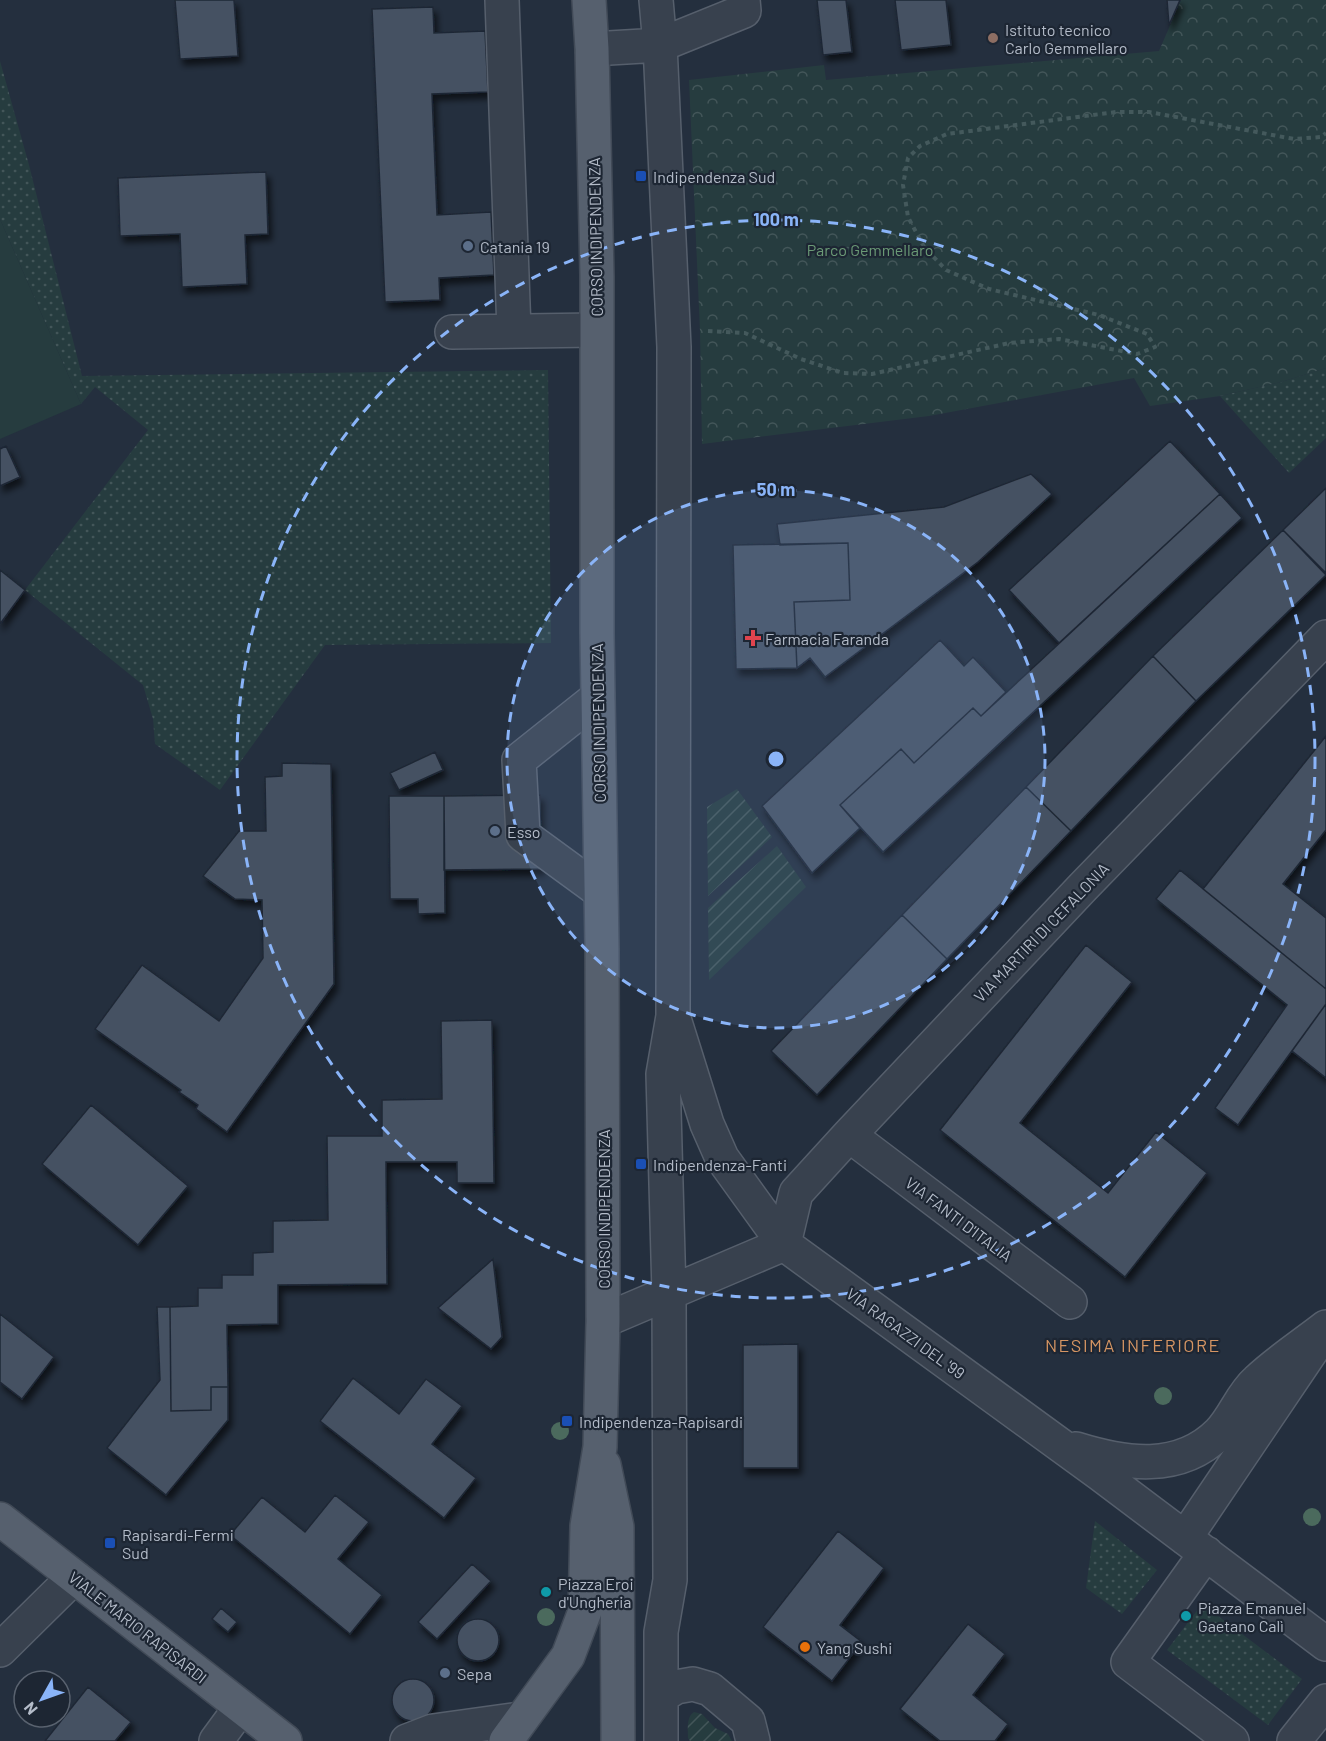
<svg xmlns="http://www.w3.org/2000/svg" width="1326" height="1741" font-family="Barlow,sans-serif">
  <style>
    .grass { fill: url(#grass-dots) }
    .park { fill: url(#park-crowns) }
    .garden { fill: url(#garden-furrows) }
    .pitch { fill: #263c3f }
    .building { fill: #455162; stroke: #1f2835; stroke-width: 1.5; filter: url(#shadow) }
    .lines { fill: none; stroke-linecap: round; stroke-linejoin: round }
    .minor-casing { stroke: #565f6c; stroke-width: 36 }
    .major-casing { stroke: #414a57; stroke-width: 36 }
    .path { stroke: #44595c; stroke-width: 4; stroke-dasharray: 4.5 4.5; stroke-linecap: butt }
    .minor { stroke: #38414e; stroke-width: 33 }
    .major { stroke: #56606e; stroke-width: 33 }
    .tree { fill: #4b6a5d }
    .ring { fill: none; stroke: #8ab4f8; stroke-width: 3; stroke-dasharray: 10 8 }
    .education-dot { fill: #8d6e63; stroke: #1d2633; stroke-width: 2 }
    .transit-dot { fill: #1a4fb4; stroke: #1d2633; stroke-width: 2 }
    .service-dot { fill: #5c6f8a; stroke: #1d2633; stroke-width: 2 }
    .health-dot { fill: #e0444e; stroke: #1d2633; stroke-width: 2 }
    .culture-dot { fill: #0f9aa8; stroke: #1d2633; stroke-width: 2 }
    .food-dot { fill: #e8710a; stroke: #1d2633; stroke-width: 2 }
    .labels { text-anchor: middle; dominant-baseline: central; stroke-width: 4.5; stroke-linejoin: round; paint-order: stroke }
    .poi-label { font-size: 16px; fill: #b4bcc9; stroke: #1d2633; text-anchor: start }
    .street-label { font-size: 16px; fill: #b4bcc9; stroke: #1d2633 }
    .park-label { font-size: 16px; fill: #6b9a76; stroke: #1d2633 }
    .neighbourhood-label { font-size: 18px; letter-spacing: 1.5px; fill: #d59563; stroke: #1d2633 }
    .centre { fill: #8ab4f8; stroke: #1d2633; stroke-width: 3 }
    .ring-label { font-size: 18px; text-anchor: middle; font-weight: bold; fill: #8ab4f8; stroke: #1d2633; stroke-width: 4.5; stroke-linejoin: round; paint-order: stroke }
  </style>
  <defs>
    <pattern id="grass-dots" width="8" height="8" patternUnits="userSpaceOnUse" patternTransform="scale(1.5)"><rect width="8" height="8" fill="#263c3f"/><path d="M2 2h.1M6 6h.1" fill="none" stroke="#435659" stroke-width="1.8" stroke-linecap="round"/></pattern>
    <pattern id="park-crowns" width="20" height="18" patternUnits="userSpaceOnUse" patternTransform="scale(1.5)"><rect width="20" height="18" fill="#263c3f"/><path d="M2 6a3 3 0 1 1 6 0M12 15a3 3 0 1 1 6 0" fill="none" stroke="#435659"/></pattern>
    <pattern id="garden-furrows" width="10" height="10" patternUnits="userSpaceOnUse" patternTransform="scale(1.5)"><rect width="10" height="10" fill="#263c3f"/><path d="M-1 1l2-2M0 10L10 0M9 11l2-2" fill="none" stroke="#435659"/></pattern>
    <filter id="shadow"><feDropShadow dx="3.5" dy="6" stdDeviation="3" flood-color="#0009"/></filter>
  </defs>
  <rect width="100%" height="100%" fill="#242f3e"/>
  <!-- grass -->
  <path class="grass" d="M0,61l29,104 53,211 466,-6 3,273 -226,2 -105,145 -65,-46 -2,-25 -10,-34 -118,-95 123,-160 -53,-43 -14,17 -81,-185z
    M1326,368v70l-37,35 -69,-77 61,-14z
    M1095,1521l62,49 -35,44 -36,-26z
    M1202,1604l100,75 -34,46 -101,-75z"/>
  <!-- park -->
  <path class="park" d="M1181,0h145v368l-45,14 -61,14 -70,10 -16,-28 -205,38 -227,28 -2,-113 -11,-251 135,-15 2,15 333,-29z"/>
  <!-- garden -->
  <path class="garden" d="M737,789l35,48 -64,59 -1,-89z
    M777,846l29,41 -97,93 -1,-72z
    M694,1712l8,2 13,14 13,6 4,7h-42l-2,-3c0,-8 -2,-21 6,-26z"/>
  <!-- pitch -->
  <path class="pitch" d="M0,219l81,185 -81,35z"/>
  <!-- building -->
  <path class="building" d="M175,0h59l4,56 -58,3z
    M817,0h29l6,52 -29,3z
    M895,0h51l5,45 -50,5z
    M1167,0h13l-11,25z
    M433,7l1,26 51,-2 3,61 -56,2 5,121 54,-3 3,63 -55,3 1,22 -55,2 -13,-293z
    M266,172l2,62 -23,1 2,49 -65,3 -2,-53 -60,2 -2,-58z
    M1170,441l50,53 -161,149 -50,-53z
    M6,446l14,31 -20,9v-37z
    M1031,474l21,20 -74,68 -153,115 -15,-19 -13,10 -3,-66 56,-2 -2,-57 -68,2 -3,-21 167,-17z
    M1326,488v85l-43,-43z
    M1220,494l22,24 -359,334 -43,-47 61,-56 13,14 59,-55 8,8z
    M1283,530l43,45 -130,126 -43,-45z
    M848,543l2,57 -56,2 3,66 -61,1 -3,-124z
    M0,570l25,20 -25,34z
    M940,640l24,26 9,-9 33,35 -25,24 -8,-8 -59,55 -13,-14 -61,56 20,23 -48,45 -50,-67z
    M1153,656l43,45 -125,130 -45,-44z
    M1326,736v94l-43,54 43,34v71l-123,-100z
    M435,752l8,18 -44,20 -9,-17z
    M282,763l49,1 3,220 -107,148 -31,-23 2,-4 -19,-13 2,-2 -86,-61 47,-64 77,56 44,-63 -1,-58 -27,-1 -32,-23 36,-45h27l-1,-54 17,-1z
    M1026,787l45,44 -124,128 -45,-44z
    M540,795l1,74 -97,1v-74z
    M389,796h55l1,117 -27,1v-15h-28z
    M1180,870l146,119v15l-88,121 -23,-17 72,-103 -131,-106z
    M902,915l45,44 -130,136 -46,-44z
    M1086,945l46,37 -112,141 88,70 48,-61 51,41 -82,104 -185,-147z
    M1326,1004v74l-34,-27z
    M492,1020l2,163h-37v-21h-71l1,122 -109,1v39l-51,1 1,62h-17v23l-40,1 -1,-104 28,-1v-18h24v-13h31v-22l20,-1v-31l55,-1 -1,-84h55v-36l60,-1 -1,-78z
    M91,1105l97,81 -50,59 -96,-81z
    M493,1259l9,78 -11,12 -53,-41z
    M157,1307h13l1,104 40,-1v-23h17v33l-62,75 -59,-47 53,-68z
    M0,1314l54,43 -32,42 -22,-17z
    M798,1344v124h-55v-123z
    M353,1378l46,36 27,-35 36,27 -30,38 44,34 -32,40 -124,-97z
    M335,1495l34,27 -31,37 44,36 -32,39 -120,-99 32,-38 43,35z
    M838,1531l46,37 -44,57 22,17 -30,39 -69,-54z
    M472,1564l19,17 -54,58 -19,-17z
    M221,1608l16,14 -9,10 -16,-13z
    M457 1640a21 21 0 1 1 42 0a21 21 0 1 1-42 0Z
    M968,1624l37,30 -32,41 35,29 -13,17h-55l-40,-32z
    M392 1700a21 21 0 1 1 42 0a21 21 0 1 1-42 0Z
    M88,1687l43,35 -16,19h-70z"/>
  <g class="lines">
    <defs>
      <path id="minor" d="M502,0l12,331
        M656,0l4,45 14,302 -1,669 -10,58 6,219 1,287 -9,52v109
        M592,49l68,-4 84,-34 -1,-11
        M452,332l144,-2
        M598,697l-79,63 4,75 78,57
        M675,1022l32,102 15,34 62,86
        M849,1135l221,167
        M784,1244l12,-51 53,-58 234,-248 243,-250
        M603,1321l181,-77 316,230 226,170
        M1076,1449c48,15 103,24 143,-16 15,-15 22,-38 38,-52 21,-20 46,-36 69,-54
        M1185,1538l127,-188
        M1206,1553l-78,109 104,79
        M0,1650l74,-73
        M661,1696l15,-9 17,-3 17,5 38,32 5,20
        M216,1741l25,-34
        M407,1741l26,-10 88,-12
        M1294,1741l32,-40"/>
      <path id="major" d="M604,1465l13,62 1,214
        M0,1519l285,222
        M506,1741l62,-85 17,-45 2,-85 13,-79 3,-126 -1,-373 -5,-315v-357l-5,-227 -3,-49"/>
    </defs>
    <!-- minor casing -->
    <use href="#minor" class="minor-casing"/>
    <!-- major casing -->
    <use href="#major" class="major-casing"/>
    <!-- path -->
    <path class="path" d="M708,331l37,2 56,26 42,14 29,1 137,-31 50,-4 78,15 18,-7 -8,-13 -48,-19 -110,-26 -43,-19 -22,-23 -16,-30 -5,-32 5,-27 12,-12 27,-12 169,-22h33l145,27 27,-2 5,-4"/>
    <!-- minor -->
    <use href="#minor" class="minor"/>
    <!-- major -->
    <use href="#major" class="major"/>
  </g>
  <!-- trees -->
  <g class="tree">
    <circle cx="1163" cy="1396" r="9"/>
    <circle cx="560" cy="1431" r="9"/>
    <circle cx="1312" cy="1517" r="9"/>
    <circle cx="546" cy="1617" r="9"/>
  </g>
  <!-- distance rings -->
  <circle cx="776" cy="759" r="269" fill="#8ab4f8" fill-opacity=".12"/>
  <g class="ring">
    <circle cx="776" cy="759" r="269"/>
    <circle cx="776" cy="759" r="539"/>
  </g>
  <!-- markers -->
  <circle class="education-dot" cx="993" cy="38" r="6"/>
  <g class="transit-dot">
    <rect x="635" y="170" width="12" height="12" rx="3"/>
    <rect x="635" y="1158" width="12" height="12" rx="3"/>
    <rect x="561" y="1415" width="12" height="12" rx="3"/>
    <rect x="104" y="1537" width="12" height="12" rx="3"/>
  </g>
  <g class="service-dot">
    <circle cx="468" cy="246" r="6"/>
    <circle cx="495" cy="831" r="6"/>
    <circle cx="445" cy="1673" r="6"/>
  </g>
  <path class="health-dot" d="M750 629h6v6h6v6h-6v6h-6v-6h-6v-6h6z"/>
  <g class="culture-dot">
    <circle cx="546" cy="1592" r="6"/>
    <circle cx="1186" cy="1616" r="6"/>
  </g>
  <circle class="food-dot" cx="805" cy="1647" r="6"/>
  <g class="labels">
    <!-- poi labels -->
    <g class="poi-label">
      <text x="1005" y="29">Istituto tecnico<tspan x="1005" dy="18">Carlo Gemmellaro</tspan></text>
      <text x="653" y="176">Indipendenza Sud</text>
      <text x="480" y="246">Catania 19</text>
      <text x="765" y="638">Farmacia Faranda</text>
      <text x="507" y="831">Esso</text>
      <text x="653" y="1164">Indipendenza-Fanti</text>
      <text x="579" y="1421">Indipendenza-Rapisardi</text>
      <text x="122" y="1534">Rapisardi-Fermi<tspan x="122" dy="18">Sud</tspan></text>
      <text x="558" y="1583">Piazza Eroi<tspan x="558" dy="18">d'Ungheria</tspan></text>
      <text x="1198" y="1607">Piazza Emanuel<tspan x="1198" dy="18">Gaetano Calì</tspan></text>
      <text x="817" y="1647">Yang Sushi</text>
      <text x="457" y="1673">Sepa</text>
    </g>
    <!-- street labels -->
    <g class="street-label">
      <text transform="translate(595 237) rotate(-91)">CORSO INDIPENDENZA</text>
      <text transform="translate(598 723) rotate(-91)">CORSO INDIPENDENZA</text>
      <text transform="translate(1041 932) rotate(-46)">VIA MARTIRI DI CEFALONIA</text>
      <text transform="translate(603 1209) rotate(-90)">CORSO INDIPENDENZA</text>
      <text transform="translate(959 1219) rotate(37)">VIA FANTI D'ITALIA</text>
      <text transform="translate(906 1333) rotate(36)">VIA RAGAZZI DEL '99</text>
      <text transform="translate(138 1627) rotate(38)">VIALE MARIO RAPISARDI</text>
    </g>
    <!-- park labels -->
    <g class="park-label">
      <text x="870" y="249">Parco Gemmellaro</text>
    </g>
    <!-- neighbourhood labels -->
    <g class="neighbourhood-label">
      <text x="1133" y="1345">NESIMA INFERIORE</text>
    </g>
  </g>
  <circle cx="776" cy="759" r="9" class="centre"/>
  <g class="ring-label">
    <text x="776" y="226">100 m</text>
    <text x="776" y="496">50 m</text>
  </g>
  <!-- north arrow -->
  <g transform="translate(42 1699) rotate(230)"><circle r="28" fill="#1d2633" stroke="#59626f" stroke-width="1.5"/>
  <path d="M0-4.5L10 22L0 15L-10 22Z" fill="#8ab4f8"/>
  <text y="-9" font-size="16" font-weight="bold" text-anchor="middle" fill="#b4bcc9">N</text>
  </g>
</svg>
